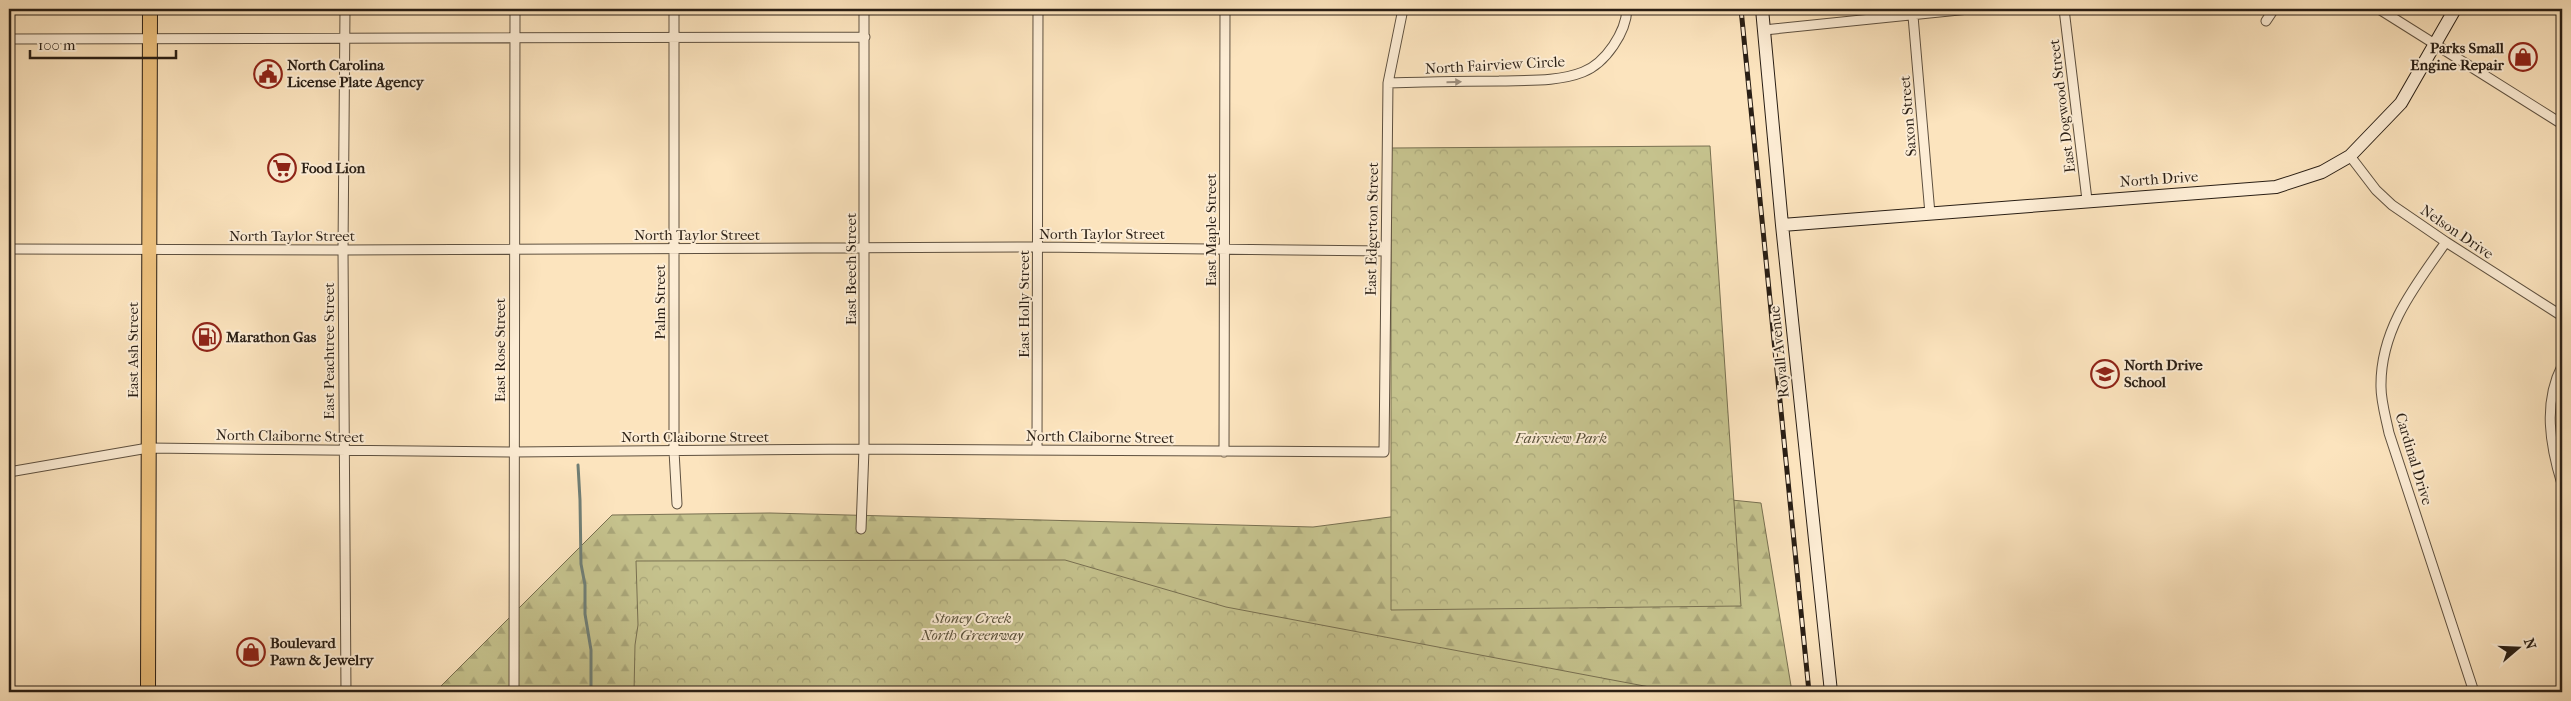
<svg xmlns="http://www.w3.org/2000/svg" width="2571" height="701" font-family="'IM FELL French Canon',serif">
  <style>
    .forest { fill: url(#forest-firs); stroke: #787051 }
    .park { fill: url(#park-crowns); stroke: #787051 }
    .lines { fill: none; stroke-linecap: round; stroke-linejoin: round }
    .stream { stroke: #707e75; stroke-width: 3 }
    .street-casing { stroke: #5e503f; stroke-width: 11 }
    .secondary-casing { stroke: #2a1f15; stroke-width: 14 }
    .primary-casing { stroke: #2a1f15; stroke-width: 16 }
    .street { stroke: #fdedd5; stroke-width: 9 }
    .secondary { stroke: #fdedd5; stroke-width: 12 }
    .primary { stroke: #eec27f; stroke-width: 14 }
    .rail-casing { stroke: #2a1f15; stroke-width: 5 }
    .rail { stroke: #fdedd5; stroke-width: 3; stroke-dasharray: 9; stroke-linecap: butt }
    .oneway { fill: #9e907f }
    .labels { text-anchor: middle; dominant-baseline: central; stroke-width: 4; stroke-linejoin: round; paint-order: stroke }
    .poi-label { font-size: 15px; font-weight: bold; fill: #2a1f15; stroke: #fdedd5; text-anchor: start }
    .street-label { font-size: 15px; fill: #2a1f15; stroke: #fdedd5 }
    .park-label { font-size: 15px; font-style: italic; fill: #585039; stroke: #fdedd5 }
  </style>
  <defs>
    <pattern id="forest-firs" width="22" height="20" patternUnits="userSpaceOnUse" patternTransform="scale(1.25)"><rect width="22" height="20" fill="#c5c28d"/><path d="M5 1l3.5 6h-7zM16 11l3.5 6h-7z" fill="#a9a679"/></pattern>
    <pattern id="park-crowns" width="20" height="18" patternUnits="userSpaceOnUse" patternTransform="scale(1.25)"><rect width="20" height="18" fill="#c5c28d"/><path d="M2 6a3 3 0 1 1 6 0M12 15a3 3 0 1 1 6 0" fill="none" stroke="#a9a679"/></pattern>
  </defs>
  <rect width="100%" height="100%" fill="#fce4be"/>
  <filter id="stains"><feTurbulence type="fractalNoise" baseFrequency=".004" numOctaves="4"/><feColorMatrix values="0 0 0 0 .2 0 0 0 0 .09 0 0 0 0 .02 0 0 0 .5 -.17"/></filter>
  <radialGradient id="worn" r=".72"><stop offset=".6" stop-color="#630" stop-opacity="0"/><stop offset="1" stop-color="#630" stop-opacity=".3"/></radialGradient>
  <!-- forest -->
  <path class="forest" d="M1613,488l148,15 31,189h-1357l177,-177 158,-2 543,14z"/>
  <!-- park -->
  <path class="park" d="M1710,146l31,460 -350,4v-462z
    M1065,560l161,47 450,85h-1042l1,-47 3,-20 -2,-64z"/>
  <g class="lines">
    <!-- stream -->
    <path class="stream" d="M578,465l2,35 1,64 4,21v29l6,36v42"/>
    <defs>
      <path id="street" d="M345,9l-2,241 3,442
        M674,9v442l3,53
        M2064,9l23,191
        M2379,9l183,115
        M1913,16l17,198
        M2266,21l8,-12
        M1764,30l205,-21
        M9,39l856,-2
        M1388,83c37,-1 74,-2 111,-2 27,-1 59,1 84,-9 23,-9 43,-40 44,-63
        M2350,156l26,34 16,15 54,37 116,74
        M2446,242c-32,45 -66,88 -65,145 0,15 5,31 8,46l85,259
        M9,249l334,1 695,-3 347,4
        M2562,366c-19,37 -12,79 0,118
        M1037,450l1,-441
        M1224,452l1,-443
        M9,472l139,-24 365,4 351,-3 520,3 4,-369 15,-74
        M861,529l3,-80v-440
        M514,692l1,-683"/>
      <path id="secondary" d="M1762,9l20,216 49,467
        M1782,225l494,-38 46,-15 28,-16 51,-53 54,-94"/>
      <path id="primary" d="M148,692l2,-683"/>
    </defs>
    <!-- street casing -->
    <use href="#street" class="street-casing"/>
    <!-- secondary casing -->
    <use href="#secondary" class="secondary-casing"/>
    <!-- primary casing -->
    <use href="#primary" class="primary-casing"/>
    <!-- street -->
    <use href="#street" class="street"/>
    <!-- secondary -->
    <use href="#secondary" class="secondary"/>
    <!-- primary -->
    <use href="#primary" class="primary"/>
    <defs>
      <path id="rail" d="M1741,9l68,683"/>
    </defs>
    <!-- rail casing -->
    <use href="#rail" class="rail-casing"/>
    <!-- rail -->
    <use href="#rail" class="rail"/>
  </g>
  <!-- one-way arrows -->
  <defs><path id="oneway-solid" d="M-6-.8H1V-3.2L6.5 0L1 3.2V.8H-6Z" transform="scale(1.25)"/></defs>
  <use class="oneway" href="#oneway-solid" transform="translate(1454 82) rotate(-1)"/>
  <!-- icons -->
  <defs>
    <symbol id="shop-ring" viewBox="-11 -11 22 22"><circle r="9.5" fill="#fdedd5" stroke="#8f2418" stroke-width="1.5"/><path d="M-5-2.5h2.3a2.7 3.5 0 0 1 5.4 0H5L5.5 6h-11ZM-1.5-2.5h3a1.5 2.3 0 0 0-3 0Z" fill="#8f2418"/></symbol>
    <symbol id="civic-ring" viewBox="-11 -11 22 22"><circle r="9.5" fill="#fdedd5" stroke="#8f2418" stroke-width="1.5"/><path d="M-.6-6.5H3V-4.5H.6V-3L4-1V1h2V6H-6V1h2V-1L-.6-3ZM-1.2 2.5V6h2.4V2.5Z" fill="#8f2418"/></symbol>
    <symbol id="supermarket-ring" viewBox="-11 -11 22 22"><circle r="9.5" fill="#fdedd5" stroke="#8f2418" stroke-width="1.5"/><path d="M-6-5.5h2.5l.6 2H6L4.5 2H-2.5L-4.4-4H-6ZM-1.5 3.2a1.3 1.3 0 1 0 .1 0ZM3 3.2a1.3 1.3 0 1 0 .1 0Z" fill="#8f2418"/></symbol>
    <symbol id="fuel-ring" viewBox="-11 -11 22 22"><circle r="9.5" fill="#fdedd5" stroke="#8f2418" stroke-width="1.5"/><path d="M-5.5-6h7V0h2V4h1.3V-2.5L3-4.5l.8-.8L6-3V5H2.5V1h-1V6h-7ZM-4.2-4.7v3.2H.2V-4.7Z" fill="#8f2418"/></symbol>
    <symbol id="school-ring" viewBox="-11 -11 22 22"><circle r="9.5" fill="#fdedd5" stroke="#8f2418" stroke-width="1.5"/><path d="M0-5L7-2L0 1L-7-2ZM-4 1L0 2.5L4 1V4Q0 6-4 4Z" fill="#8f2418"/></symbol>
  </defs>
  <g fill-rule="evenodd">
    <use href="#shop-ring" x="2507" y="41" width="32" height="32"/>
    <use href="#civic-ring" x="252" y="58" width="32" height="32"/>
    <use href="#supermarket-ring" x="266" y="152" width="32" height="32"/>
    <use href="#fuel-ring" x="191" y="321" width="32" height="32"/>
    <use href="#school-ring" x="2089" y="358" width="32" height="32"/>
    <use href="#shop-ring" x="235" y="636" width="32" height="32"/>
  </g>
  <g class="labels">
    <!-- poi labels -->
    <g class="poi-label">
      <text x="2504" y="48" text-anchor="end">Parks Small<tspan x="2504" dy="17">Engine Repair</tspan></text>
      <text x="287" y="65">North Carolina<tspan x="287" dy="17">License Plate Agency</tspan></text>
      <text x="301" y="168">Food Lion</text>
      <text x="226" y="337">Marathon Gas</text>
      <text x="2124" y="365">North Drive<tspan x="2124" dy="17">School</tspan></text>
      <text x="270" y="643">Boulevard<tspan x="270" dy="17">Pawn &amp; Jewelry</tspan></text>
    </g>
    <!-- street labels -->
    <g class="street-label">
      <text transform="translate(1495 65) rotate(-3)">North Fairview Circle</text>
      <text transform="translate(2062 106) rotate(-97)">East Dogwood Street</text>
      <text transform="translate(1908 116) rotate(-95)">Saxon Street</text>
      <text transform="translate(2159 179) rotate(-4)">North Drive</text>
      <text transform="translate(1372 229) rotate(-89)">East Edgerton Street</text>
      <text transform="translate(1211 230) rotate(-90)">East Maple Street</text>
      <text transform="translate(2457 232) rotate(34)">Nelson Drive</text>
      <text x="1102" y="234">North Taylor Street</text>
      <text x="697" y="235">North Taylor Street</text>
      <text x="292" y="236">North Taylor Street</text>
      <text transform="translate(851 269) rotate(-90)">East Beech Street</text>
      <text transform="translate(660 302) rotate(-90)">Palm Street</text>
      <text transform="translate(1024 304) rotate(-90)">East Holly Street</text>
      <text transform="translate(133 350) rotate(-90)">East Ash Street</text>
      <text transform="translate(500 350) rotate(-90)">East Rose Street</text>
      <text transform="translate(329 351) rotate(-90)">East Peachtree Street</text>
      <text transform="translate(1779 352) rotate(-96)">Royall Avenue</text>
      <text transform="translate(290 436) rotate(1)">North Claiborne Street</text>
      <text x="695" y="437">North Claiborne Street</text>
      <text transform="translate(1100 437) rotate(1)">North Claiborne Street</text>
      <text transform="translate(2414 459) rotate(73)">Cardinal Drive</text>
    </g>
    <!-- park labels -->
    <g class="park-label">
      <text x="1561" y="438">Fairview Park</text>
      <text x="972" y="618">Stoney Creek<tspan x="972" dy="17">North Greenway</tspan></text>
    </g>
  </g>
  <!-- margin -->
  <rect width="2571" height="701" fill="none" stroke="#fce4be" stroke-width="30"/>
  <rect x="10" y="10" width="2551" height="681" fill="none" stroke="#2a1f15" stroke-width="2.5"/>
  <rect x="15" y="15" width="2541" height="671" fill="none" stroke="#2a1f15"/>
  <!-- north arrow -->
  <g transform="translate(2518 648) rotate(71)" stroke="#fdedd5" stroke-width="4" paint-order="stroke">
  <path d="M0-4L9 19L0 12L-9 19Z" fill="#2a1f15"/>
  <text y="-8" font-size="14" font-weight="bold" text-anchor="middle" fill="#2a1f15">N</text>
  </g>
  <!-- scale -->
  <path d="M30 50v8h146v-8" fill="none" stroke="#2a1f15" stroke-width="2.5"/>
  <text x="38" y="50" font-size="15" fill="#2a1f15" stroke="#fdedd5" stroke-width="4" paint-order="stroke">100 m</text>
  <rect width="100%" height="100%" filter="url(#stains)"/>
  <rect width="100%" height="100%" fill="url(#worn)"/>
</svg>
